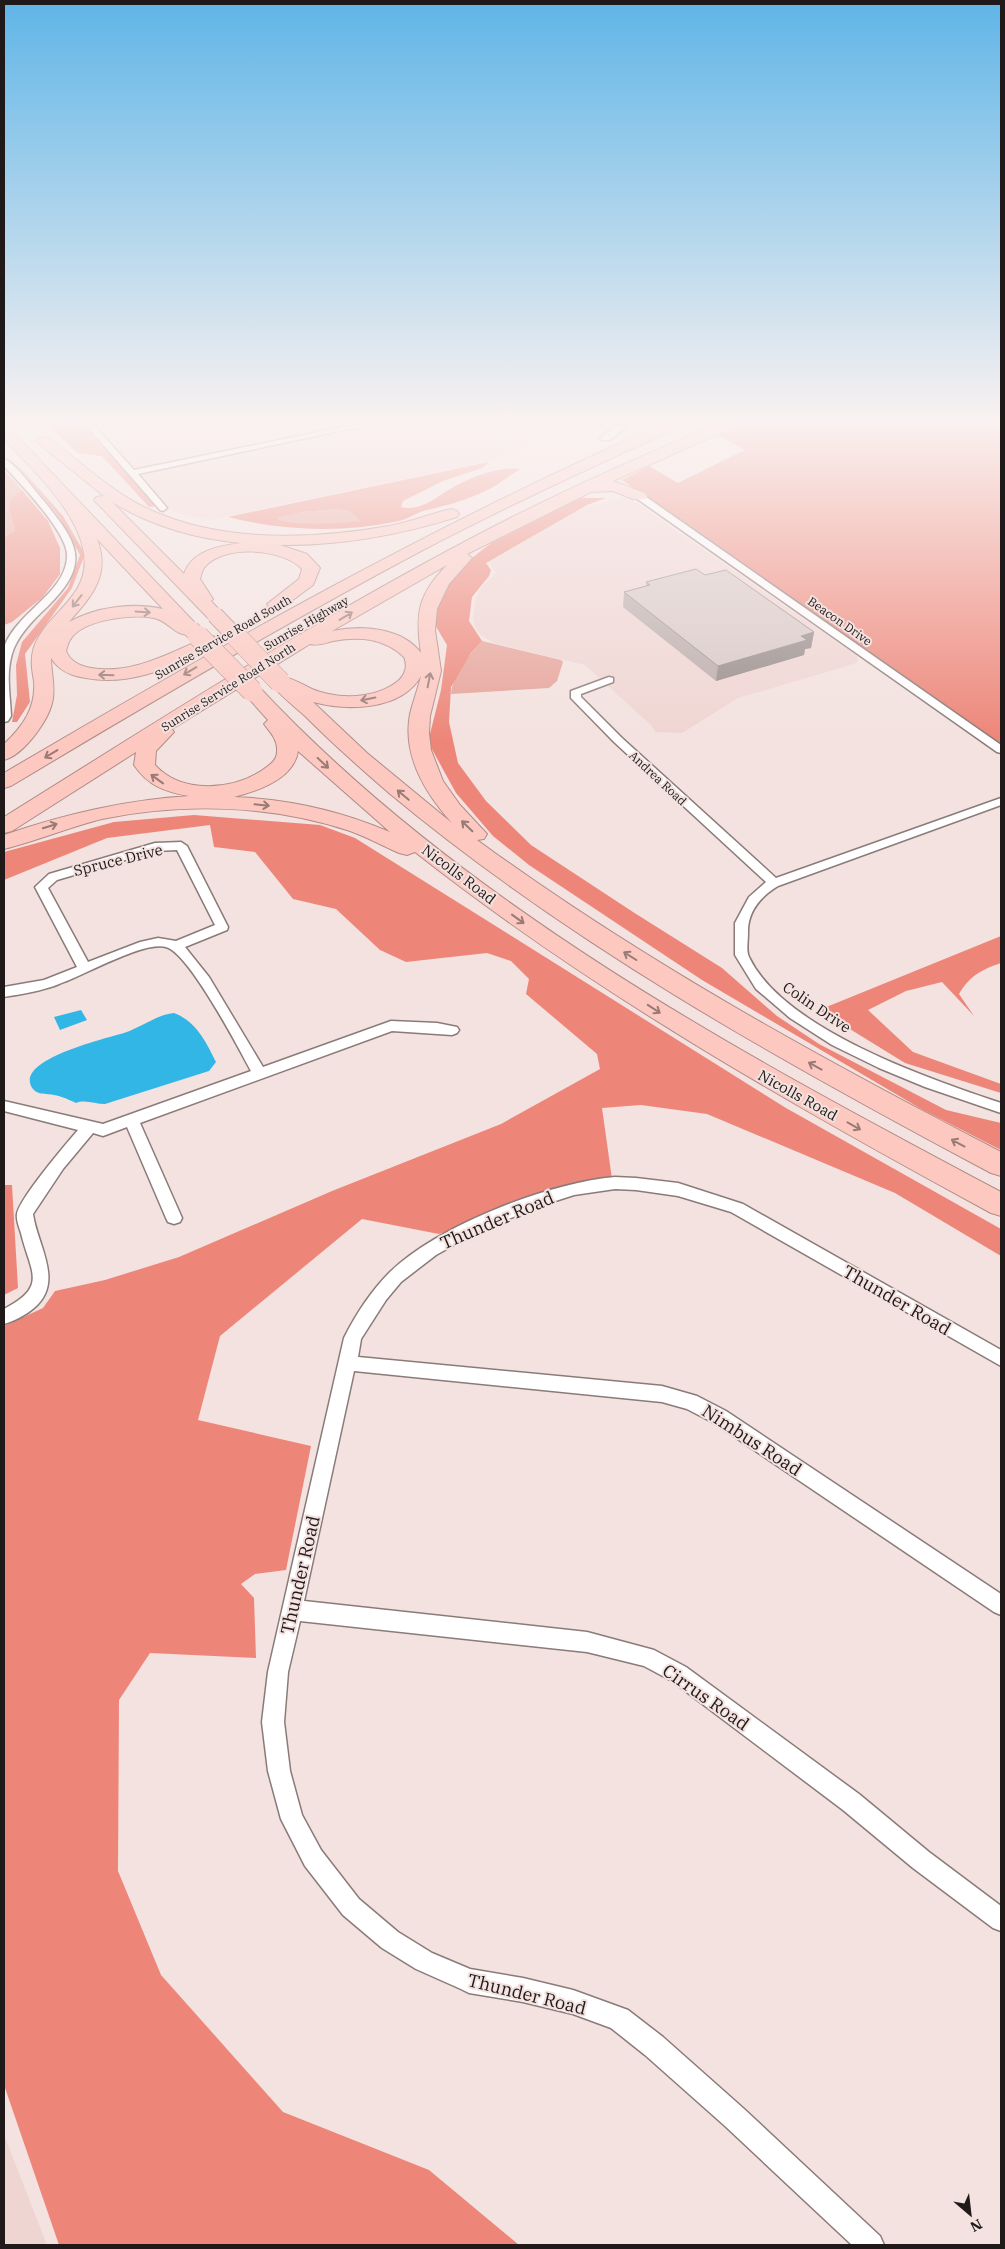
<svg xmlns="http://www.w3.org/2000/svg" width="1005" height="2249" font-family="'IBM Plex Serif',serif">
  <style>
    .built { fill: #efd5d2 }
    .green { fill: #e6a399 }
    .forest { fill: #ed8679; fill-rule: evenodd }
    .water { fill: #32b6e6 }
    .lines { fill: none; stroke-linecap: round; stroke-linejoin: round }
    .street-casing { stroke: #8a7b79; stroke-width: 3 }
    .secondary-casing { stroke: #8a7b79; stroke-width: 3 }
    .highway-casing { stroke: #af8b86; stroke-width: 2 }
    .street { fill: #fff; fill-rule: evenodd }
    .secondary { fill: #fff; fill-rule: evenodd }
    .highway { fill: #fcc8c0; fill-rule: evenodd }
    .highway-bridge-far1-casing { stroke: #af8b86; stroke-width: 18; stroke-linecap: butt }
    .highway-bridge-casing { stroke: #af8b86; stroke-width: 22; stroke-linecap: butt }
    .highway-bridge-far1 { stroke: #fcc8c0; stroke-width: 16 }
    .highway-bridge { stroke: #fcc8c0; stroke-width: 21 }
    .wall { fill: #b9aba9 }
    .shaded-wall { fill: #968b89 }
    .building { fill: #d7c7c4; stroke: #968b89 }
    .oneway { stroke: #997a75 }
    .labels { text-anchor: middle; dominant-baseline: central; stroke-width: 4; stroke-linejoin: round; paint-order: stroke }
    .far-street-label { font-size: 12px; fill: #1f1a19; stroke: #f3e2df }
    .street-label { font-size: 15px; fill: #1f1a19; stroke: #f3e2df }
    .near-street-label { font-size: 18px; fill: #1f1a19; stroke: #f3e2df }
  </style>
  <rect width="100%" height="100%" fill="#f3e2df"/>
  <!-- built -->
  <path class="built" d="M98,425h476l-84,36 -281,59 -36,-8z
    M628,497l229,159 1,5 -4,3 -116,34 -56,35 -27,-1 -3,-6 -67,-61 -91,-22 -13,-8 -6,-7 -2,-11 3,-19 5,-10 15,-15 -7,-12 49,-30 45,-23z
    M4,2135l36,92 7,18h-43z"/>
  <!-- green -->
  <path class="green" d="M4,470l18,20c-20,12 -12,21 -7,40l-11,8z
    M338,509l12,3 12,9c-16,2 -74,7 -85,-3l26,-6z
    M482,641l79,19 2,2 -6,19 -8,7 -98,6c1,-19 19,-40 31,-53z"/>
  <!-- forest -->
  <path class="forest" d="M47,425h40l69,81 -7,1 -47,-51 -24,-3z
    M745,425h256v324l-379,-269 27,-14 29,17 67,-33 -27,-15z
    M489,462l-7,6 -39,13 -40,20 -2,6c22,5 37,-12 56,-22 20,-10 40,-18 63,-16 -11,7 -23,17 -35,22 -20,10 -41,15 -62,20 -7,2 -15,8 -24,10 -55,12 -117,10 -171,-4zM338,509l12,3 11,9c-15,2 -74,6 -84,-3l26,-6z
    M16,463l47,53 22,38 -13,34 -47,66 5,48 -13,20h-5l5,-27 -1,-30 6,-23 46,-54 12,-33 -21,-38z
    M22,490l26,31 12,27v26l-17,23 -31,25 -8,3v-87l11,-8c-5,-19 -13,-28 7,-40z
    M581,498h25l-19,7 -101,58 5,7 -2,6 -17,21 -3,24 13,20 -11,12 -20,34 -2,35 9,41 28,38 45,44 102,67 89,56 55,48 42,28 127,66 55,13v27l-78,-40 -221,-130 -173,-115 -36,-29 -37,-43 -28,-51 13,-52 6,-45 -12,-20 5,-30 23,-30 28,-22z
    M194,815l126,10 35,13 431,270 215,121v27l-106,-63 -188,-79 -66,-9 -39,3 10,71 -28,4 -145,51 -77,-15 -142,117 -22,84 113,26 -25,124 -31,4 -14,10 13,14 2,60 -106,-5 -31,47 -1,171 43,104 122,137 146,58 90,75h-460l-55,-160v-759l39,-18 12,-17 50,-11 74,-23 153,-66 169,-67 99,-55 -3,-15 -71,-60 3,-15 -18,-18 -24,-8 -81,9 -26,-12 -44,-41 -43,-10 -38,-47 -41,-5 -4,-22 -103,13 -103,42v-28l110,-30z
    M1001,936v27c-18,6 -32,13 -42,31l15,22 -32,-34 -36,9 -38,19 45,42 88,32v9l-96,-30 -86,-53z
    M4,1185h8l6,103 -14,7z"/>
  <!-- water -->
  <path class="water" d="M81,1010l6,10 -27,10 -6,-13z
    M174,1013c22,8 32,29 42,49l-7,9 -104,33c-10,0 -20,-5 -29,-1 -6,-3 -15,-7 -22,-8 -7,-2 -15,1 -21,-6 -22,-29 75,-51 91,-56 18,-6 32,-18 50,-20z"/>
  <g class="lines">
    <defs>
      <path id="street" d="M86,425h8l40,45 218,-45h16l-230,49 29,34 -4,3 -3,-1z
        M4,459c12,4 30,31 39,41 35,43 49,63 4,107 -13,12 -26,25 -33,41 -9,22 -4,45 -3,68l-3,5 -4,1c-1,-13 -3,-65 0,-75 7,-19 25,-34 38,-47 12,-11 26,-28 25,-46 -1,-23 -47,-71 -63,-88z
        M636,494h6l359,251v8l-4,-1 -361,-254z
        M609,677l4,1v4l-32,12v3l41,41 154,140 225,-80v7l-223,81c-18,11 -31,26 -30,48 0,7 -2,17 1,23 34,72 180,122 252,146v10l-76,-26 -46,-19 -47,-23 -42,-27 -34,-29 -21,-34v-32l14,-26 17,-15 -152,-140 -43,-44v-7z
        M181,842l6,4 41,81 -1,3 -42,17 24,30 54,90 128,-46 46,2 20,4 2,3 -2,3 -5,2 -60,-4 -252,92 42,95 -2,4 -6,2 -6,-2 -2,-4 -39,-91 -24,9 -10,-3 -30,36 -30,45c4,31 32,68 1,94 -8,7 -20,13 -30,16v-15c45,-23 26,-37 17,-76 -2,-6 -5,-13 -4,-19 3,-16 49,-70 61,-84l-74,-19v-10l99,23 148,-53c-13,-24 -62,-118 -85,-124 -23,-6 -83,29 -107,37 -17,7 -37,10 -55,13v-10l40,-7 33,-13 -42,-80 14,-13 106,-31zM177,850l38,75 -39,16 -18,-3 -18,4 -52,20 -40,-74 9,-8 99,-29z
        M615,1177l21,1 42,5 65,21 258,146v16l-270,-154 -53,-16 -42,-6 -21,-1 -41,6 -34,11 -63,26 -41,23 -35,27 -15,18 -25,39 -3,18 304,29 35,10 29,15 275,183v21l-7,-3 -280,-189 -27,-14 -25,-7 -308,-31 -50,230 283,31 67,18 32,17 173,127 70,58 72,54v25l-8,-3 -80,-60 -70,-58 -171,-129 -28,-15 -57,-14 -287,-31 -12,51 -4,50 6,49 12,44 19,35 38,49 39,33 34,21 38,16 53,9 50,12 55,20 35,27 80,71 137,128 4,9h-32l-127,-119 -80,-71 -34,-27 -38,-14 -50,-12 -54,-9 -8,-4 -45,-20 -34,-21 -39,-33 -38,-49 -24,-47 -13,-48 -6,-49 6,-50 76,-334c12,-24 27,-47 46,-66 49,-47 158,-89 225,-95z"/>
      <path id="secondary" d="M616,425h13l-19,15h-8l-2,-2z"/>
      <path id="highway" d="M661,425h19l-2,3c-87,39 -173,79 -257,123 -139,74 -275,154 -410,235l-7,2v-15c214,-126 429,-248 657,-348z
        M715,425h19l-2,3 -119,53 32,12 2,3 -2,3h-12l-20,-8 -22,1 -124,62 5,4 -23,26 -12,25 -2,21 6,41 -11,45 -1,17 2,17 12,31 17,24 27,29 -3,5 -7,1c165,121 343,218 524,312v24l-10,-3c-210,-112 -418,-227 -602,-380 -29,-25 -57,-50 -84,-77 -12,-11 -26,-21 -35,-34l3,-4c15,-4 26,5 39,11 26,11 64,10 86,-8 7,-6 10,-15 6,-24 -20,-19 -44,-21 -71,-16 -8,2 -14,5 -23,3l-138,85 2,3 -18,19 -1,14c27,30 79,25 109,4 7,-5 13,-9 13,-18 1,-11 -7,-19 -13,-27l4,-4 -26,-29 3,-4 7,-2 7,2c204,218 480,366 742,505v24l-10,-3c-199,-108 -397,-220 -576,-361l-8,3 -8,-2c-16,-7 -32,-16 -49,-22 -79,-26 -166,-29 -248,-12 -33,8 -65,22 -98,30v-14c61,-21 121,-35 185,-39 -23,-4 -41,-10 -55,-31l2,-13 -124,79 -8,2v-16c154,-96 306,-194 466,-278 80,-43 162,-79 245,-114zM447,565c-29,29 -32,49 -26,88 -19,-26 -60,-28 -89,-22zM421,676c-3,13 -8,25 -11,38 -8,42 15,79 42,109l-85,-70 -54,-51c34,9 88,9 108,-26zM298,751l92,81c-49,-21 -102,-33 -156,-35 24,-6 60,-18 64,-46z
        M4,427l5,1 185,194 -3,4 3,4 -3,4c-15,4 -22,-13 -37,-16 -21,-4 -72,1 -84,22 -2,3 -3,8 -4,11 4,10 14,15 25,17 41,7 78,-15 114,-30l7,-2 7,2 2,4 -2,4c-43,18 -85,41 -133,32 -15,-2 -27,-7 -35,-20 0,13 4,26 2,40 -2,20 -29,57 -49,62v-16c19,-18 32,-36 30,-63 -2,-11 -4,-22 0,-34 8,-23 30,-37 43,-58 31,-51 -41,-116 -73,-150zM97,539l66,70c-29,-7 -68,-2 -94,13 23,-26 42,-47 28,-83z
        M44,437l5,1c31,23 60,52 95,69 74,36 165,33 245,19 21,-4 41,-12 62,-17l6,2 2,3 -2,3c-58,18 -116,29 -177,28l27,9 13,14 -7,17 -31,23h-12l-3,-4 32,-25 3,-10c-19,-21 -80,-25 -98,-1 -2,3 -3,8 -4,11l13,20 -2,2 13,14 -3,4 -6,1 -6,-1 -115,-119 2,-3 8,-1 -65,-52 -2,-3 2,-3zM112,502c39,24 85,37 129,41 -21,3 -49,7 -57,31z"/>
    </defs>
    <!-- street casing -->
    <use href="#street" class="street-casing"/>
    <!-- secondary casing -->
    <use href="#secondary" class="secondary-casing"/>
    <!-- highway casing -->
    <use href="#highway" class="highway-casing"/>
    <!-- street -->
    <use href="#street" class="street"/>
    <!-- secondary -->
    <use href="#secondary" class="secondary"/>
    <!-- highway -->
    <use href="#highway" class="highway"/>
    <defs>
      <path id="highway-bridge-far1" d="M215,615l22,23
        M191,629l9,9"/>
      <path id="highway-bridge" d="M198,636l54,55
        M236,636l44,46"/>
    </defs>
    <!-- highway-bridge-far1 casing -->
    <use href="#highway-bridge-far1" class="highway-bridge-far1-casing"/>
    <!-- highway-bridge casing -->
    <use href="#highway-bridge" class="highway-bridge-casing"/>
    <!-- highway-bridge-far1 -->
    <use href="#highway-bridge-far1" class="highway-bridge-far1"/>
    <!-- highway-bridge -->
    <use href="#highway-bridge" class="highway-bridge"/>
  </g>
  <!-- wall -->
  <path class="wall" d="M705,575l109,57 -3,16 -6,1 -1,6 -88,26 -93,-74 1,-15 22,-6v-4z"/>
  <!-- shaded-wall -->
  <path class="shaded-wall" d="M814,632l-3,16 -6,1 -1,6 -88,26 2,-15 83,-30z"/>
  <!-- building -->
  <path class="building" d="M696,569l9,6 21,-5 88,62 -13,4 6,4 -89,26 -94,-74 26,-7 -4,-3z"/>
  <!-- one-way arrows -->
  <defs><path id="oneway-shaft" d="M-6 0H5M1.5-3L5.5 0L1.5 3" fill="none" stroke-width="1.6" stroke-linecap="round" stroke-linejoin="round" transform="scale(1.25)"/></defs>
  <g class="oneway">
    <use href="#oneway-shaft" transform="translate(77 601) rotate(128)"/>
    <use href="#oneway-shaft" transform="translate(143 612) rotate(4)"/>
    <use href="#oneway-shaft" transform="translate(346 616) rotate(-31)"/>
    <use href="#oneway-shaft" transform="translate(190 671) rotate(149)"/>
    <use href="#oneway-shaft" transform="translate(106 675) rotate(-178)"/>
    <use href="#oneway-shaft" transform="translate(429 680) rotate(-79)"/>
    <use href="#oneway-shaft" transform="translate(368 699) rotate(169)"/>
    <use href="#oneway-shaft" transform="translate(51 754) rotate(149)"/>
    <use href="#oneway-shaft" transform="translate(323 763) rotate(43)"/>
    <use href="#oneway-shaft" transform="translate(157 779) rotate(-144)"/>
    <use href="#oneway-shaft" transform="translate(403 795) rotate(-140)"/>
    <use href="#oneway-shaft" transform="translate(262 805) rotate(6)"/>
    <use href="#oneway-shaft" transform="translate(50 826) rotate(-17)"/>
    <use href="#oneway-shaft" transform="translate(467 826) rotate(-136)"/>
    <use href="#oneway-shaft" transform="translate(518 919) rotate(36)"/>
    <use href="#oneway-shaft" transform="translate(630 956) rotate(-148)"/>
    <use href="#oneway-shaft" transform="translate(654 1009) rotate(33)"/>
    <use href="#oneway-shaft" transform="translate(815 1066) rotate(-151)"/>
    <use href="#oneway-shaft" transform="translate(854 1126) rotate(29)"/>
    <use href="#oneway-shaft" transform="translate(958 1143) rotate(-152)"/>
  </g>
  <!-- sky -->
  <linearGradient id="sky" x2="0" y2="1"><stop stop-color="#5fb5e7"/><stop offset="0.57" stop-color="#faf2f1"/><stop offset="1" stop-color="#faf2f1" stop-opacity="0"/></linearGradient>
  <rect width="1005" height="740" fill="url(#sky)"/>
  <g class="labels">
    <!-- far-street labels -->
    <g class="far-street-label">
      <text transform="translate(840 621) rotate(35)">Beacon Drive</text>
      <text transform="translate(306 623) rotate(-30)">Sunrise Highway</text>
      <text transform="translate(223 637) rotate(-30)">Sunrise Service Road South</text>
      <text transform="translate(228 687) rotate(-32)">Sunrise Service Road North</text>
      <text transform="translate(658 778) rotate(43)">Andrea Road</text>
    </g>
    <!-- street labels -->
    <g class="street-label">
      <text transform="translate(118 860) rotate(-14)">Spruce Drive</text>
      <text transform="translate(459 874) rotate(37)">Nicolls Road</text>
      <text transform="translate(817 1007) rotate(34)">Colin Drive</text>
      <text transform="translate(798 1095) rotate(29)">Nicolls Road</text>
    </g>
    <!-- near-street labels -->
    <g class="near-street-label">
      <text transform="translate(497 1220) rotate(-23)">Thunder Road</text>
      <text transform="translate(897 1300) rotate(30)">Thunder Road</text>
      <text transform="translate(752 1440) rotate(33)">Nimbus Road</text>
      <text transform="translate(300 1575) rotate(-77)">Thunder Road</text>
      <text transform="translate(706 1697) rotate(35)">Cirrus Road</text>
      <text transform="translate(527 1994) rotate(14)">Thunder Road</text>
    </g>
  </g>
  <!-- border -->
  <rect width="1005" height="2249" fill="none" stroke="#1f1a19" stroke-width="10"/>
  <!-- north arrow -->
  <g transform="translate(970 2214) rotate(152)" stroke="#f3e2df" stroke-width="4" paint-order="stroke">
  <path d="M0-4L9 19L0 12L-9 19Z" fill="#1f1a19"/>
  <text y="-8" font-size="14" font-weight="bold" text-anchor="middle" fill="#1f1a19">N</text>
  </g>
</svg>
